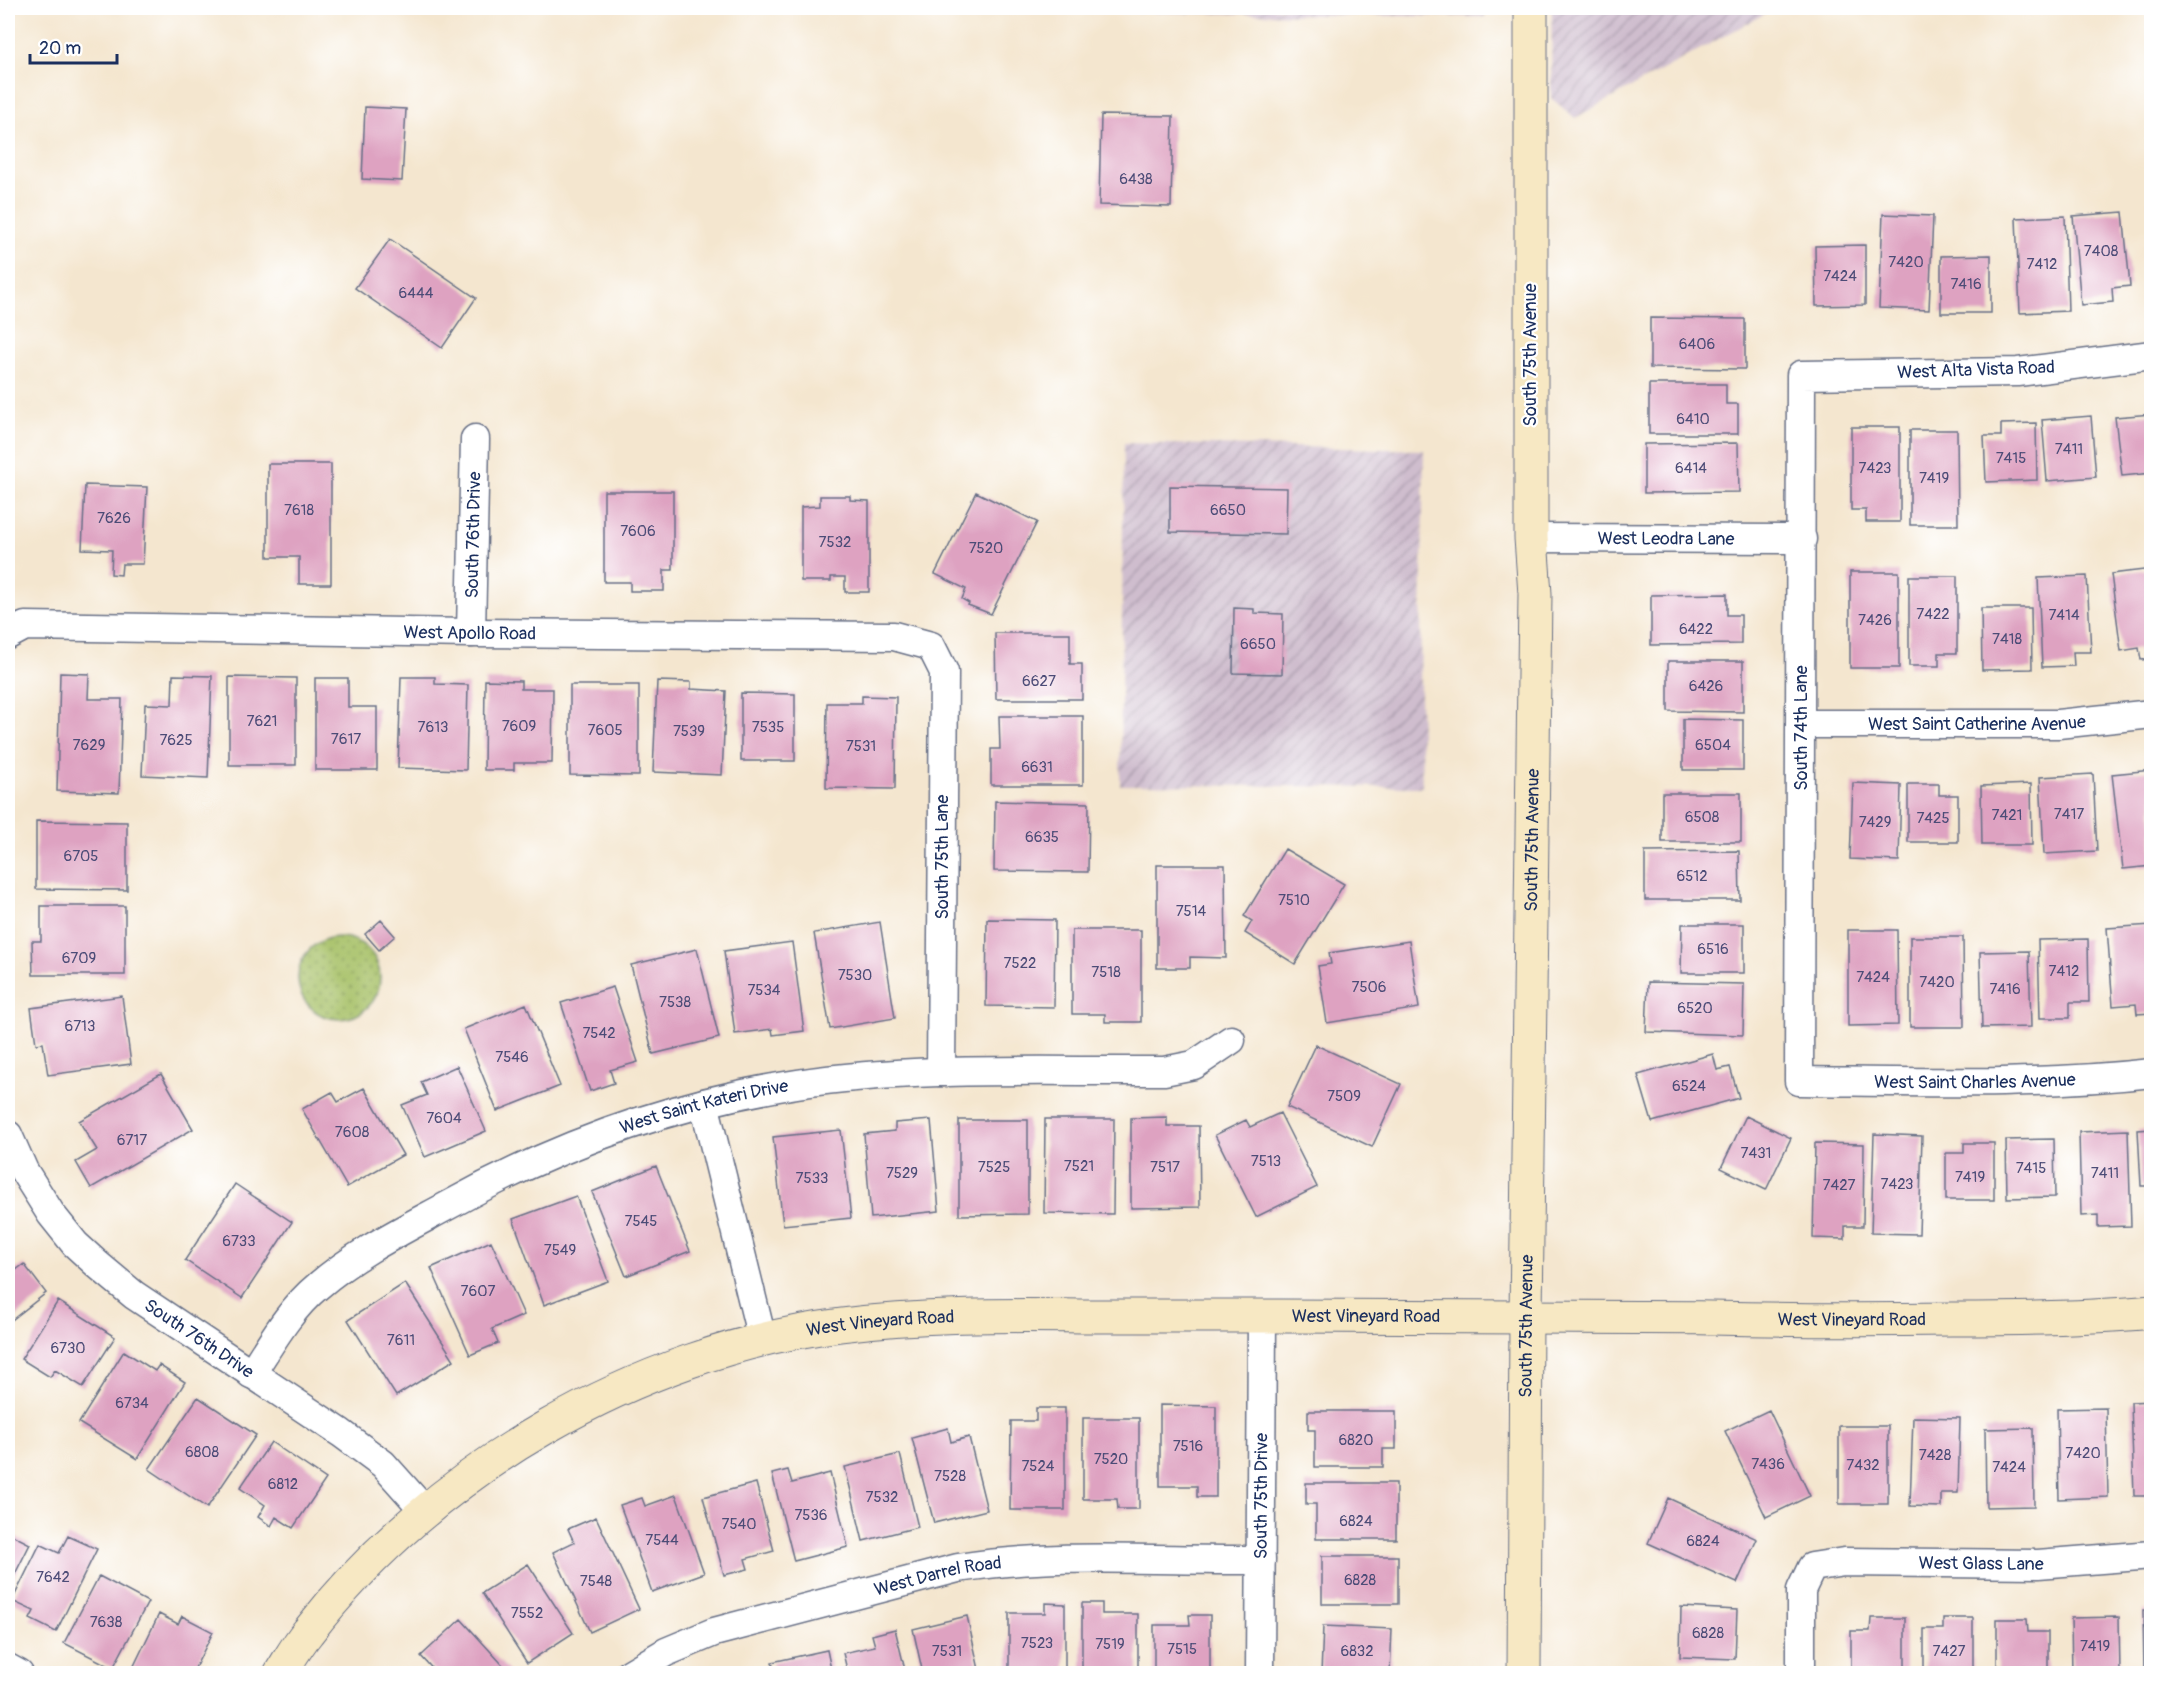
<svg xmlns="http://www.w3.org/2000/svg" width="2159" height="1681" font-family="Pangolin,sans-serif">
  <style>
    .industrial { fill: url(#industrial-furrows) }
    .park { fill: url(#park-dots); stroke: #617863; stroke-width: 1.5 }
    .building { fill: #dea2c1 }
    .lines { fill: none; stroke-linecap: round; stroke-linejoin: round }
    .street-casing { stroke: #676f86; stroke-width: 31 }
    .secondary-casing { stroke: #676f86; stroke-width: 35 }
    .street { stroke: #fff; stroke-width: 28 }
    .secondary { stroke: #f7e8c3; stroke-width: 33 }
    .labels { text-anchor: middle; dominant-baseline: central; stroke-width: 4.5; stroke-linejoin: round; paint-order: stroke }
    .number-label { font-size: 15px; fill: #4c4c77 }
    .street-label { font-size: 18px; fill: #1b2f5e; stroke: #fff }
  </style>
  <defs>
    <pattern id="industrial-furrows" width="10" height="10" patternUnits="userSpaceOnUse" patternTransform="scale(1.5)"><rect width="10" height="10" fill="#cfbdce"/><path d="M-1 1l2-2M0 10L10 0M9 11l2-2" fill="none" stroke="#a79aaa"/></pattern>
    <pattern id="park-dots" width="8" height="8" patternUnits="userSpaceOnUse" patternTransform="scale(1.5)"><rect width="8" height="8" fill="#a7c168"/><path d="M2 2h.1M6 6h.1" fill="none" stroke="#879d59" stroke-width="1.8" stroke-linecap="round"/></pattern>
  </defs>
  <rect width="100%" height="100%" fill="#fff"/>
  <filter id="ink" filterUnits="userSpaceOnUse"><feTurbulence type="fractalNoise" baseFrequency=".0167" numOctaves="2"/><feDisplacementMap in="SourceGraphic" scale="12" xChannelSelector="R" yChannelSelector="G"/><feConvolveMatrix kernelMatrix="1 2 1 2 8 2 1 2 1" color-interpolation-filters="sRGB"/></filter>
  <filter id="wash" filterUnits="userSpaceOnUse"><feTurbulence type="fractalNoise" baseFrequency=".008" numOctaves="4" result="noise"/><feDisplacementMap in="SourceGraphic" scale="24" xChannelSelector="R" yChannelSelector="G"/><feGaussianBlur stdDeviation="1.35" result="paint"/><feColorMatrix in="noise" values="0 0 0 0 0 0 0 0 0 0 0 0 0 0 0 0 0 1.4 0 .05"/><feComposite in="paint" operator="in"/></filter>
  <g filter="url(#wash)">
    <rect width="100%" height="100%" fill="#f4e6cf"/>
    <!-- industrial -->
    <path class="industrial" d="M792,8h693v9z
      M1552,8h223l-200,110 -24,-20z
      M1124,443l300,7 -4,242 2,95 -302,-2z"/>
    <!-- park -->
    <path class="park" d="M298 978a41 41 0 1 1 82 0a41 41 0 1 1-82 0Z"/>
    <g id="blocks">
      <!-- building -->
      <path class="building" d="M365,107l41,2 -4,72 -40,-2z
        M1101,115l72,1 -2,91 -72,-2z
        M2148,199h4v22h-2z
        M2123,212l7,74 -18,2 1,14 -32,3 -8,-89z
        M1883,214l50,2 -4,94 -50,-2z
        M2065,216l3,95 -48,2 -4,-95z
        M390,239l86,59 -34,50 -87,-60z
        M1865,245v60l-49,1 -1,-60z
        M1991,255v58h-50v-57z
        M1650,318l95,1v50l-95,-1z
        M1649,384h77v20h12v30h-89z
        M2152,414v59l-30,3 -7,-59z
        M2091,416l5,61 -49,4 -5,-61z
        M2036,423l1,57 -51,2 -2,-46h17v-12z
        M1851,427h49v95h-34v-12h-15z
        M1910,430h47l1,95h-48z
        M1738,443l1,49 -95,1v-49z
        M268,464h63v120h-32v-27h-31z
        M85,485l62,2 -4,77h-21l-1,11 -10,-1 1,-24 -30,-1z
        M1170,486l117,2 -1,46 -116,-2z
        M604,491h69v79h-9v21h-34v-9h-26z
        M976,492l61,30 -46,92 -23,-9 1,-2 -7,-4 4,-10 -31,-15z
        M820,496h30v4l19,1v91h-24v-15h-14v4h-30v-74l19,-1z
        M2152,569v90l-11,1 -2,-12 -18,3 -10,-77z
        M1850,572h49v96h-49z
        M1909,576h48v77h-18v13h-30z
        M2087,576l4,76h-18l1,14 -32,1 -4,-89z
        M1727,594v21h14v29l-90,1v-50z
        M1234,608l20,1v4l29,1 -1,60 -49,-1z
        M1981,608h50l1,61 -50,1z
        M995,633h75v31h12v35h-86z
        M1668,661h75v51l-75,-1z
        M60,673l29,1 -1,25h34l-3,94 -62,-2z
        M173,675l39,1 -4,102 -66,-3 3,-71 27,1z
        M229,677l67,1v87h-67z
        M401,677h34v7l33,1 -2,85 -68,-2z
        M315,678h33v29h29v63h-62z
        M485,680l36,1v8h32l-1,74h-38v7h-30z
        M657,681l34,1v7l35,2 -4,84 -69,-3z
        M570,685h69v91l-69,-1z
        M741,693l54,1v67h-54z
        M862,696l34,1 -1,92 -69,-1 1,-85h35z
        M999,716h84v69h-92v-36h9z
        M1683,719l60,1v50h-60z
        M2152,770v96l-29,3 -11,-95z
        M2093,774l4,77 -53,3 -4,-77z
        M1853,783l48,2 -2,76 -49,-2z
        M1908,784h31v11h19v47h-50z
        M2031,784l1,61h-50l-1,-59z
        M1662,793h79v49h-79z
        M995,801l94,2 -1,69 -94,-1z
        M36,821l91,1v68l-91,-1z
        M1285,849l59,35 -49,80 -50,-31 7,-12 -8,-5z
        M1739,851l1,49h-95v-48z
        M1157,865h68l1,93 -36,-1v11h-33z
        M41,906h84v69h-92l-1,-34h9z
        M987,919l68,1 -1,87 -68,-1z
        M381,920l14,16 -16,14 -14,-16z
        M880,922l15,96 -65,11 -16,-96z
        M1682,924h62v49h-63z
        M2152,925v88l-15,1 -1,-10 -23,2 -6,-78z
        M1072,930h69v92h-36v-8h-33z
        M1848,930h49l1,95 -50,1z
        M1910,937h53l1,90h-54z
        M2088,939l1,63h-19v16h-30l-2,-78z
        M1409,941l10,67 -92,15 -9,-57 13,-2 -2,-11z
        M792,942l12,89 -31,4 -1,-6 -37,5 -11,-83z
        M697,949l22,89 -66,16 -22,-89z
        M2029,951l2,76 -49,1 -2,-76z
        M1648,982l96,2 -1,51 -97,-3z
        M613,987l25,75 -28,8 4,13 -24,8 -29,-88z
        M122,996l9,68 -83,11 -5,-32 -7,1 -5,-36z
        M526,1004l34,82 -63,25 -33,-82z
        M1316,1045l85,39 -29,63 -85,-40z
        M1713,1054l4,16 13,-3 9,31 -87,24 -14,-47z
        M457,1066l29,65 -61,26 -23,-52 25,-10 -6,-13z
        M161,1074l32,55 -102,59 -15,-26 21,-12 -18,-29z
        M364,1088l39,67 -56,32 -45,-78 30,-17 6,10z
        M1280,1113l37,74 -61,30 -41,-82 31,-15 4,7z
        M1746,1116l45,22 -25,52 -45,-22z
        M1167,1117v9h32l1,81 -69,1v-90z
        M1045,1119h69l-1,95 -69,-1z
        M931,1120l8,91 -68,7 -7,-84 31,-3v-8z
        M959,1120h69v94l-69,1z
        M2152,1129v57h-11l-3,-56z
        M841,1130l10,88 -68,7 -10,-88z
        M2128,1130l3,96 -33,1v-12l-17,1 -2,-84z
        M1874,1134l48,2 -3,98 -48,-1z
        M2054,1139l1,58 -48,1 -1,-58z
        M1815,1143l49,1 -1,82h-18v13l-32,-1z
        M1964,1143h30v57h-48v-47h18z
        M656,1166l34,85 -64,25 -34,-84z
        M235,1184l57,38 -50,76 -57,-38z
        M576,1196l32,85 -64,24 -31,-86z
        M491,1241l33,74 -32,14 6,14 -28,12 -39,-87z
        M8,1259l8,11 8,-6 22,29 -38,30z
        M405,1283l49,77 -58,36 -48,-76z
        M58,1301l57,36 -32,50 -28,-17 -5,7 -29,-18z
        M124,1351l31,20 4,-6 26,17 -48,77 -58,-36z
        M198,1397l58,38 -49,73 -58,-39z
        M2152,1401v95h-18l-3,-94z
        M1160,1405l56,1v91h-19v-11h-37z
        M1036,1408h29v102h-55l1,-89h25z
        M2106,1408l2,89 -49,2 -2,-90z
        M1769,1410l41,86 -44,21 -41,-86z
        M1308,1411h88v38h-13v18h-68v-37h-7z
        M1913,1417l47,1 -2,75h-17v14l-31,-1z
        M1083,1418h56v91h-21l-1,-10h-34z
        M1839,1426h49v78h-49z
        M948,1428l3,14 18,-5 18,73 -53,13 -22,-85z
        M2033,1428l1,78 -48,1 -1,-78z
        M271,1442l55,37 -33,49 -17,-11 -5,9 -13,-9 7,-12 -25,-17z
        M900,1454l18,73 -55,14 -18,-74z
        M788,1470l4,13 38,-10 18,74 -54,14 -22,-87z
        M756,1483l18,68 -29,8 3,10 -24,6 -21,-78z
        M1306,1483h90v56h-80v-35h-10z
        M676,1495l28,78 -52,19 -32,-87 22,-7 3,8z
        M1668,1498l89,41 -20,44 -89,-40z
        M596,1517l43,92 -49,23 -37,-80 21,-10 -6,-13z
        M8,1533l22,11 -22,44z
        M68,1536l29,13 -41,83 -26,-13 4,-8 -22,-10 28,-57 19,9z
        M1322,1556h76v48h-76z
        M528,1564l45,69 -46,30 -45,-70z
        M99,1576l49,26 -35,66 -49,-25z
        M1045,1603l20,1v70h-56v-61h36z
        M1082,1603h20v11h36v60h-56z
        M1681,1607l56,3 -2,49 -55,-2z
        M2143,1610h9v64h-8z
        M159,1614l19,10 4,-8 31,16 -21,42h-62z
        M1189,1615h21v59h-56v-49h36z
        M967,1616l13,58h-57l-10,-45z
        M2119,1617l1,57h-48l-1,-56z
        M1871,1618h34v56h-54v-43h19z
        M1943,1618h30v56h-49v-45h19z
        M461,1619l50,55h-74l-16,-18z
        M1997,1619h30l1,13h20v42h-51z
        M1323,1626l69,3 -2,45h-69z
        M895,1629l11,45h-58l-5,-21 32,-7 -3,-11z
        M827,1650l5,24h-57l-3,-12z"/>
    </g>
  </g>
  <g filter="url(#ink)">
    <use href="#blocks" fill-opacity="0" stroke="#676f86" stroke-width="1.5"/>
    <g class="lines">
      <defs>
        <g id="street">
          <path id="s1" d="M2152,355l-134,17 -217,3 -2,706c118,1 236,5 353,-8"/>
          <path id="s2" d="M1531,538l271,1"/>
          <path id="s3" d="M471,633l4,-194"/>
          <path id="s4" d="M8,635l17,-9 446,7 423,3 37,10 13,26 -3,400"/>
          <path id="s5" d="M1801,724h257l94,-10"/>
          <path d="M704,1103l58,236"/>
          <path id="s6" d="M8,1135l16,36 27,43 24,30 23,21 36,30 207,138 42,31 42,47"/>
          <path id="s7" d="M251,1374c20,-31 39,-65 67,-88 38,-33 85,-56 129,-80 108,-60 227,-103 350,-122 121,-18 245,-12 367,-13l30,-6 37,-25"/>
          <path d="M8,1668l11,6"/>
          <path id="s8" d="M629,1674l37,-22 48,-20 244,-64c100,-16 202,-7 303,-8"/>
          <path id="s9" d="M1260,1674l2,-358"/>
          <path id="s10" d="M1801,1674v-84l11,-23 32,-5 194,2 114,-9"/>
        </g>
        <g id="secondary">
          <path id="s11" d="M280,1674c9,-14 17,-29 28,-42 125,-162 330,-281 533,-307 80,-10 160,-10 240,-9 67,0 133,0 200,0 144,0 287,0 430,2 80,2 160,2 241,1 66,0 133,-1 200,-7"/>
          <path id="s12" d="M1524,1674l2,-358 9,-722 -4,-56v-530"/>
        </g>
      </defs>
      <!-- street casing -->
      <use href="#street" class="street-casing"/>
      <!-- secondary casing -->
      <use href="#secondary" class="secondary-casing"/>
      <!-- street -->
      <use href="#street" class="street"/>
      <!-- secondary -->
      <use href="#secondary" class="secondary"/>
    </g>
  </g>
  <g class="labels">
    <!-- number labels -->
    <g class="number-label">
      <text x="1136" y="179">6438</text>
      <text x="2101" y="251">7408</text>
      <text x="1906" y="262">7420</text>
      <text x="2042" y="264">7412</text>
      <text x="1840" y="276">7424</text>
      <text x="1966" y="284">7416</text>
      <text x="416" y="293">6444</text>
      <text x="1697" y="344">6406</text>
      <text x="1693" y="419">6410</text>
      <text x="2069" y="449">7411</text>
      <text x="2011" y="458">7415</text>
      <text x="1691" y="468">6414</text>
      <text x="1875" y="468">7423</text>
      <text x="1934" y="478">7419</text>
      <text x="299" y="510">7618</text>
      <text x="1228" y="510">6650</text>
      <text x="114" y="518">7626</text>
      <text x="638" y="531">7606</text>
      <text x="835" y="542">7532</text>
      <text x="986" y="548">7520</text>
      <text x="1933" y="614">7422</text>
      <text x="2064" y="615">7414</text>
      <text x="1875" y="620">7426</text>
      <text x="1696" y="629">6422</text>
      <text x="2007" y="639">7418</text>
      <text x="1258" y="644">6650</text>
      <text x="1039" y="681">6627</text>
      <text x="1706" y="686">6426</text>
      <text x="262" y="721">7621</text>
      <text x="519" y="726">7609</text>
      <text x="433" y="727">7613</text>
      <text x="768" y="727">7535</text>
      <text x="605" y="730">7605</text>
      <text x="689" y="731">7539</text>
      <text x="346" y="739">7617</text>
      <text x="176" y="740">7625</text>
      <text x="89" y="745">7629</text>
      <text x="1713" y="745">6504</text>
      <text x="861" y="746">7531</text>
      <text x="1037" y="767">6631</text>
      <text x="2069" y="814">7417</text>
      <text x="2007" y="815">7421</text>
      <text x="1702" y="817">6508</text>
      <text x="1933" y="818">7425</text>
      <text x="1875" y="822">7429</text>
      <text x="1042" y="837">6635</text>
      <text x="81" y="856">6705</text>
      <text x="1692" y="876">6512</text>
      <text x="1294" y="900">7510</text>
      <text x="1191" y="911">7514</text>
      <text x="1713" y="949">6516</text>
      <text x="79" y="958">6709</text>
      <text x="1020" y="963">7522</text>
      <text x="2064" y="971">7412</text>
      <text x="1106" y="972">7518</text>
      <text x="855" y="975">7530</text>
      <text x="1873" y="977">7424</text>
      <text x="1937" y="982">7420</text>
      <text x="1369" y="987">7506</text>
      <text x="2005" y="989">7416</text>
      <text x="764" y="990">7534</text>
      <text x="675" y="1002">7538</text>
      <text x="1695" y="1008">6520</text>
      <text x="80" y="1026">6713</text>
      <text x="599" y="1033">7542</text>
      <text x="512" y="1057">7546</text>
      <text x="1689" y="1086">6524</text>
      <text x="1344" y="1096">7509</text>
      <text x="444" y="1118">7604</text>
      <text x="352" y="1132">7608</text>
      <text x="132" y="1140">6717</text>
      <text x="1756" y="1153">7431</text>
      <text x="1266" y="1161">7513</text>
      <text x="1079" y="1166">7521</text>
      <text x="994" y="1167">7525</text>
      <text x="1165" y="1167">7517</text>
      <text x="2031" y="1168">7415</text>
      <text x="902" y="1173">7529</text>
      <text x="2105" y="1173">7411</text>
      <text x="1970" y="1177">7419</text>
      <text x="812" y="1178">7533</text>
      <text x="1897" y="1184">7423</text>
      <text x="1839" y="1185">7427</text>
      <text x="641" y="1221">7545</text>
      <text x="239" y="1241">6733</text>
      <text x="560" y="1250">7549</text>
      <text x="478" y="1291">7607</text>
      <text x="401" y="1340">7611</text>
      <text x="68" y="1348">6730</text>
      <text x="132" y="1403">6734</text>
      <text x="1356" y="1440">6820</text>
      <text x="1188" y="1446">7516</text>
      <text x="202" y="1452">6808</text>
      <text x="2083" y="1453">7420</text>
      <text x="1935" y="1455">7428</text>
      <text x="1111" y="1459">7520</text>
      <text x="1768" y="1464">7436</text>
      <text x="1863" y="1465">7432</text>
      <text x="1038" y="1466">7524</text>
      <text x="2009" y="1467">7424</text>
      <text x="950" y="1476">7528</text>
      <text x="283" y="1484">6812</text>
      <text x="882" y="1497">7532</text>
      <text x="811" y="1515">7536</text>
      <text x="1356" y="1521">6824</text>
      <text x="739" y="1524">7540</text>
      <text x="662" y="1540">7544</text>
      <text x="1703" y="1541">6824</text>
      <text x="53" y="1577">7642</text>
      <text x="1360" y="1580">6828</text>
      <text x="596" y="1581">7548</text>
      <text x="527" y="1613">7552</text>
      <text x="106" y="1622">7638</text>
      <text x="1708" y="1633">6828</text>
      <text x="1037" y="1643">7523</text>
      <text x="1110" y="1644">7519</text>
      <text x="2095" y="1646">7419</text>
      <text x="1182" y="1649">7515</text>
      <text x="947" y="1651">7531</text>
      <text x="1357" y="1651">6832</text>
      <text x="1949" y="1651">7427</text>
    </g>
    <!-- street labels -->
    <g class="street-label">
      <text transform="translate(1530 355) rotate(-90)">South 75th Avenue</text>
      <text transform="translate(1976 370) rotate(-2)">West Alta Vista Road</text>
      <text stroke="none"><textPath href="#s3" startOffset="98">South 76th Drive</textPath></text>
      <text stroke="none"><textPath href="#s2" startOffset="135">West Leodra Lane</textPath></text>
      <text stroke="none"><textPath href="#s4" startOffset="464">West Apollo Road</textPath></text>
      <text stroke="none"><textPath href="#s5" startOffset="176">West Saint Catherine Avenue</textPath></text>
      <text transform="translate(1801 728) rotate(-90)">South 74th Lane</text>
      <text stroke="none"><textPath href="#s12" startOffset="834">South 75th Avenue</textPath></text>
      <text transform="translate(942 857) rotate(-90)">South 75th Lane</text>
      <text stroke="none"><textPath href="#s1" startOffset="1234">West Saint Charles Avenue</textPath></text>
      <text stroke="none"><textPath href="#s7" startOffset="540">West Saint Kateri Drive</textPath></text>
      <text stroke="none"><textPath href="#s11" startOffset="1206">West Vineyard Road</textPath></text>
      <text stroke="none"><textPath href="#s11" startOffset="1692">West Vineyard Road</textPath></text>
      <text stroke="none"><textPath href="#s11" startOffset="720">West Vineyard Road</textPath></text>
      <text stroke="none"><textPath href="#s12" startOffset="348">South 75th Avenue</textPath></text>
      <text stroke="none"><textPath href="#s6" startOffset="285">South 76th Drive</textPath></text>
      <text stroke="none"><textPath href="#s9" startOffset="178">South 75th Drive</textPath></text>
      <text stroke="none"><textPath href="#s10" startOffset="279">West Glass Lane</textPath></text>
      <text stroke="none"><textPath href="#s8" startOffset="326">West Darrel Road</textPath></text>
    </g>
  </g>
  <!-- margin -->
  <rect width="2159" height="1681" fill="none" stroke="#fff" stroke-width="30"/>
  <!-- scale -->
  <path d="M30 54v9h87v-9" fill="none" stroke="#1b2f5e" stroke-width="3"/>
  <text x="39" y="54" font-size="18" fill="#1b2f5e" stroke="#ffffff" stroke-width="4.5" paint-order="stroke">20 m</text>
</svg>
